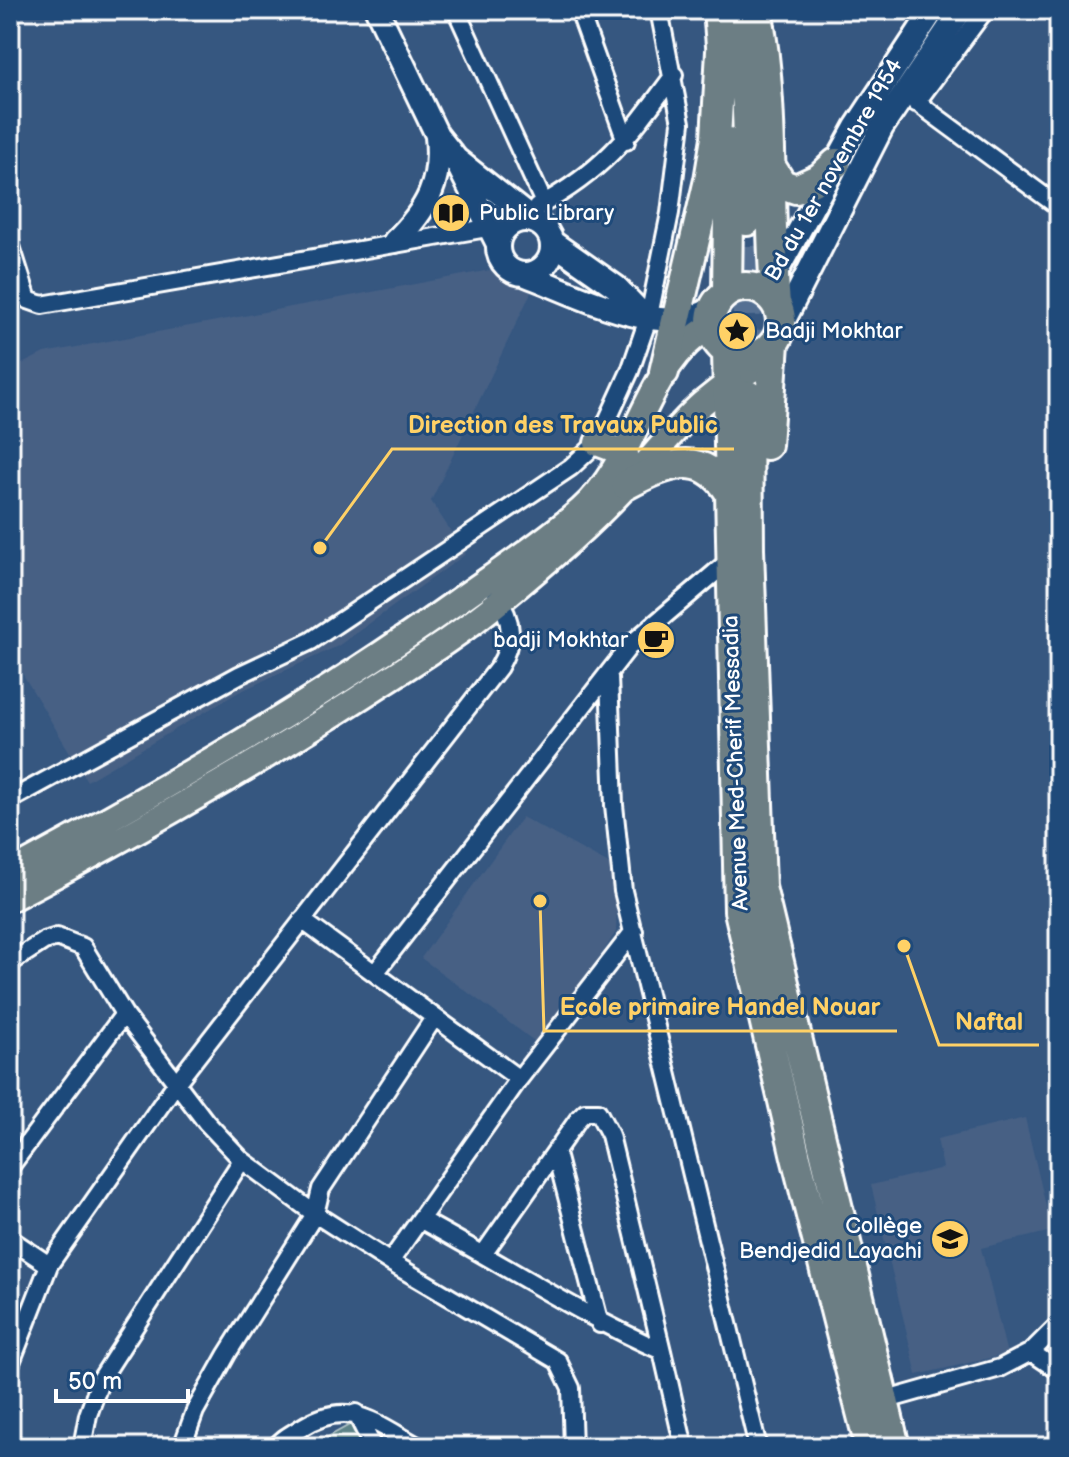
<svg xmlns="http://www.w3.org/2000/svg" width="1069" height="1457" font-family="'Balsamiq Sans',sans-serif">
  <style>
    .built { fill: #466084 }
    .green { fill: #5c8287; stroke: #aec0c3; stroke-width: 2 }
    .lines { fill: none; stroke-linecap: round; stroke-linejoin: round }
    .highway-tunnel { stroke: #547093; stroke-width: 28; stroke-dasharray: 28 14; stroke-linecap: butt }
    .street-casing { stroke: #fff; stroke-width: 22 }
    .secondary-casing { stroke: #fff; stroke-width: 28 }
    .primary-casing { stroke: #fff; stroke-width: 30 }
    .highway-casing { stroke: #fff; stroke-width: 34 }
    .street { stroke: #1f4a7a; stroke-width: 16 }
    .secondary { stroke: #1f4a7a; stroke-width: 22 }
    .primary { stroke: #6c7e84; stroke-width: 24 }
    .highway { stroke: #6c7e84; stroke-width: 28 }
    .labels { text-anchor: middle; dominant-baseline: central; stroke-width: 6; stroke-linejoin: round; paint-order: stroke }
    .street-label { font-size: 22px; fill: #fff; stroke: #1f4a7a }
    .poi-label { font-size: 22px; fill: #fff; stroke: #1f4a7a; text-anchor: start }
    .leader { fill: none; stroke: #ffd166; stroke-width: 3 }
    .callout-dot { fill: #ffd166; stroke: #1f4a7a; stroke-width: 3 }
    .callout-label { font-size: 24px; text-anchor: middle; font-weight: bold; fill: #ffd166; stroke: #1f4a7a; stroke-width: 6; stroke-linejoin: round; paint-order: stroke }
  </style>
  <rect width="100%" height="100%" fill="#365780"/>
  <filter id="ink" filterUnits="userSpaceOnUse"><feTurbulence type="fractalNoise" baseFrequency=".0125" numOctaves="2"/><feDisplacementMap in="SourceGraphic" scale="16" xChannelSelector="R" yChannelSelector="G"/><feConvolveMatrix kernelMatrix="1 2 1 2 8 2 1 2 1" color-interpolation-filters="sRGB"/></filter>
  <g filter="url(#ink)">
    <!-- built -->
    <path class="built" d="M517,265l21,13 -107,223 35,53 -128,92 -99,46 -152,89 -77,-128v-283l34,-17z
      M522,817l96,52 -2,63 -75,114 -120,-88z
      M1025,1118l27,113 -71,17 26,106 -90,21 -46,-190 72,-17 -6,-29z"/>
    <!-- green -->
    <path class="green" d="M362,1418l16,29h-68z"/>
    <g class="lines">
      <!-- highway-tunnel -->
      <path class="highway-tunnel" d="M746,246l2,148"/>
      <defs>
        <path id="street" d="M456,10l88,193
          M579,10l47,131
          M904,93l155,114
          M916,103l69,-93
          M537,207c68,-37 92,-71 137,-132
          M10,243l18,57 14,5 445,-77
          M609,677l5,128 9,86 135,556
          M10,800l229,-125 72,-34 260,-174 26,-24 33,-72 19,-55 21,-103 11,-90 -22,-113
          M302,920l217,159
          M10,963l34,-22 13,-4 26,10 41,67 82,108 36,38 73,54 75,48 168,99 13,27 2,59
          M375,973l256,-329 99,-84
          M556,1154l44,170
          M10,1167l114,-153
          M421,1220c81,43 157,94 241,131l22,96
          M10,1239l39,26
          M484,1253l95,-135 6,-6h13l12,23 52,216
          M390,1262l129,-183 115,-148
          M1031,1352l28,19
          M10,1365l39,-100 128,-183 322,-415c15,-26 15,-46 -3,-71
          M883,1401l117,-33 31,-16 28,-28
          M356,1413l17,34
          M10,1444l12,3
          M82,1447l6,-32 13,-36 141,-219
          M182,1447l13,-36 32,-57 88,-140 6,-25 113,-171
          M276,1447c6,-9 16,-13 25,-19 48,-31 74,-5 118,19"/>
        <path id="secondary" d="M377,10l60,125 19,24 78,62
          M457,163l41,81
          M498 247a27 27 0 1 1 54 0a27 27 0 1 1-54 0Z
          M395,241c32,-31 47,-59 42,-104
          M552,242l64,45 26,27
          M526,275c51,19 139,67 188,32
          M772,280l84,-153 77,-117
          M780,328l102,-201 79,-117"/>
        <path id="primary" d="M597,443l29,11
          M10,873c153,-83 303,-169 445,-270 42,-30 87,-59 126,-93 60,-53 62,-146 130,-184
          M10,899c118,-62 234,-127 346,-199 49,-32 100,-62 145,-100 43,-35 87,-73 125,-114 48,-53 76,-96 144,-125"/>
        <path id="highway" d="M718,10l5,59
          M737,10c11,70 13,140 10,211
          M757,10c19,97 10,196 19,294
          M770,165l12,19 14,5 24,-11 16,-15
          M711 322a35 35 0 1 1 70 0a35 35 0 1 1-70 0Z
          M727,292l2,-150
          M727,351l12,560 57,246 74,290
          M664,372l45,-192 7,-42 5,-87
          M748,395l1,154 12,338 134,560
          M767,445l7,-102
          M626,485c39,-20 75,-38 104,8"/>
      </defs>
      <!-- street casing -->
      <use href="#street" class="street-casing"/>
      <!-- secondary casing -->
      <use href="#secondary" class="secondary-casing"/>
      <!-- primary casing -->
      <use href="#primary" class="primary-casing"/>
      <!-- highway casing -->
      <use href="#highway" class="highway-casing"/>
      <!-- street -->
      <use href="#street" class="street"/>
      <!-- secondary -->
      <use href="#secondary" class="secondary"/>
      <!-- primary -->
      <use href="#primary" class="primary"/>
      <!-- highway -->
      <use href="#highway" class="highway"/>
    </g>
  </g>
  <!-- icons -->
  <defs>
    <symbol id="library-disc" viewBox="-11 -11 22 22"><circle r="9.5" fill="#ffd166" stroke="#1f4a7a"/><path d="M-6-4Q-3-5.5-.7-3.5V5Q-3 3-6 4ZM6-4Q3-5.5 .7-3.5V5Q3 3 6 4Z" fill="#111"/></symbol>
    <symbol id="sight-disc" viewBox="-11 -11 22 22"><circle r="9.5" fill="#ffd166" stroke="#1f4a7a"/><path d="M0-6L1.8-2.2L6-1.7L2.9 1.2L3.7 5.4L0 3.3L-3.7 5.4L-2.9 1.2L-6-1.7L-1.8-2.2Z" fill="#111"/></symbol>
    <symbol id="cafe-disc" viewBox="-11 -11 22 22"><circle r="9.5" fill="#ffd166" stroke="#1f4a7a"/><path d="M-5.5-4.5H6V0H3Q3 3.5 0 3.5H-2.5Q-5.5 3.5-5.5 0ZM3-3.2v2h1.7v-2ZM-6 4.5H4V6H-6Z" fill="#111"/></symbol>
    <symbol id="school-disc" viewBox="-11 -11 22 22"><circle r="9.5" fill="#ffd166" stroke="#1f4a7a"/><path d="M0-5L7-2L0 1L-7-2ZM-4 1L0 2.5L4 1V4Q0 6-4 4Z" fill="#111"/></symbol>
  </defs>
  <g fill-rule="evenodd">
    <use href="#library-disc" x="429" y="191" width="44" height="44"/>
    <use href="#sight-disc" x="715" y="309" width="44" height="44"/>
    <use href="#cafe-disc" x="634" y="618" width="44" height="44"/>
    <use href="#school-disc" x="928" y="1217" width="44" height="44"/>
  </g>
  <g class="labels">
    <!-- street labels -->
    <g class="street-label">
      <text transform="translate(834 170) rotate(-60)">Bd du 1er novembre 1954</text>
      <text transform="translate(736 763) rotate(-92)">Avenue Med-Cherif Messadia</text>
    </g>
    <!-- poi labels -->
    <g class="poi-label">
      <text x="479" y="213">Public Library</text>
      <text x="765" y="331">Badji Mokhtar</text>
      <text x="628" y="640" text-anchor="end">badji Mokhtar</text>
      <text x="922" y="1226" text-anchor="end">Collège<tspan x="922" dy="25">Bendjedid Layachi</tspan></text>
    </g>
  </g>
  <!-- callouts -->
  <path class="leader" d="M320 548L392 449H734M540 901L544 1031H897M904 946L939 1045H1039"/>
  <g class="callout-dot">
    <circle cx="320" cy="548" r="8"/>
    <circle cx="540" cy="901" r="8"/>
    <circle cx="904" cy="946" r="8"/>
  </g>
  <g class="callout-label">
    <text x="563" y="433">Direction des Travaux Public</text>
    <text x="720" y="1015">Ecole primaire Handel Nouar</text>
    <text x="989" y="1030">Naftal</text>
  </g>
  <!-- margin -->
  <rect width="1069" height="1457" fill="none" stroke="#1f4a7a" stroke-width="40"/>
  <rect x="20" y="20" width="1029" height="1417" fill="none" stroke="#fff" stroke-width="3" filter="url(#ink)"/>
  <!-- scale -->
  <path d="M56 1389v12h132v-12" fill="none" stroke="#ffffff" stroke-width="4"/>
  <text x="68" y="1389" font-size="24" fill="#ffffff" stroke="#1f4a7a" stroke-width="6" paint-order="stroke">50 m</text>
</svg>
